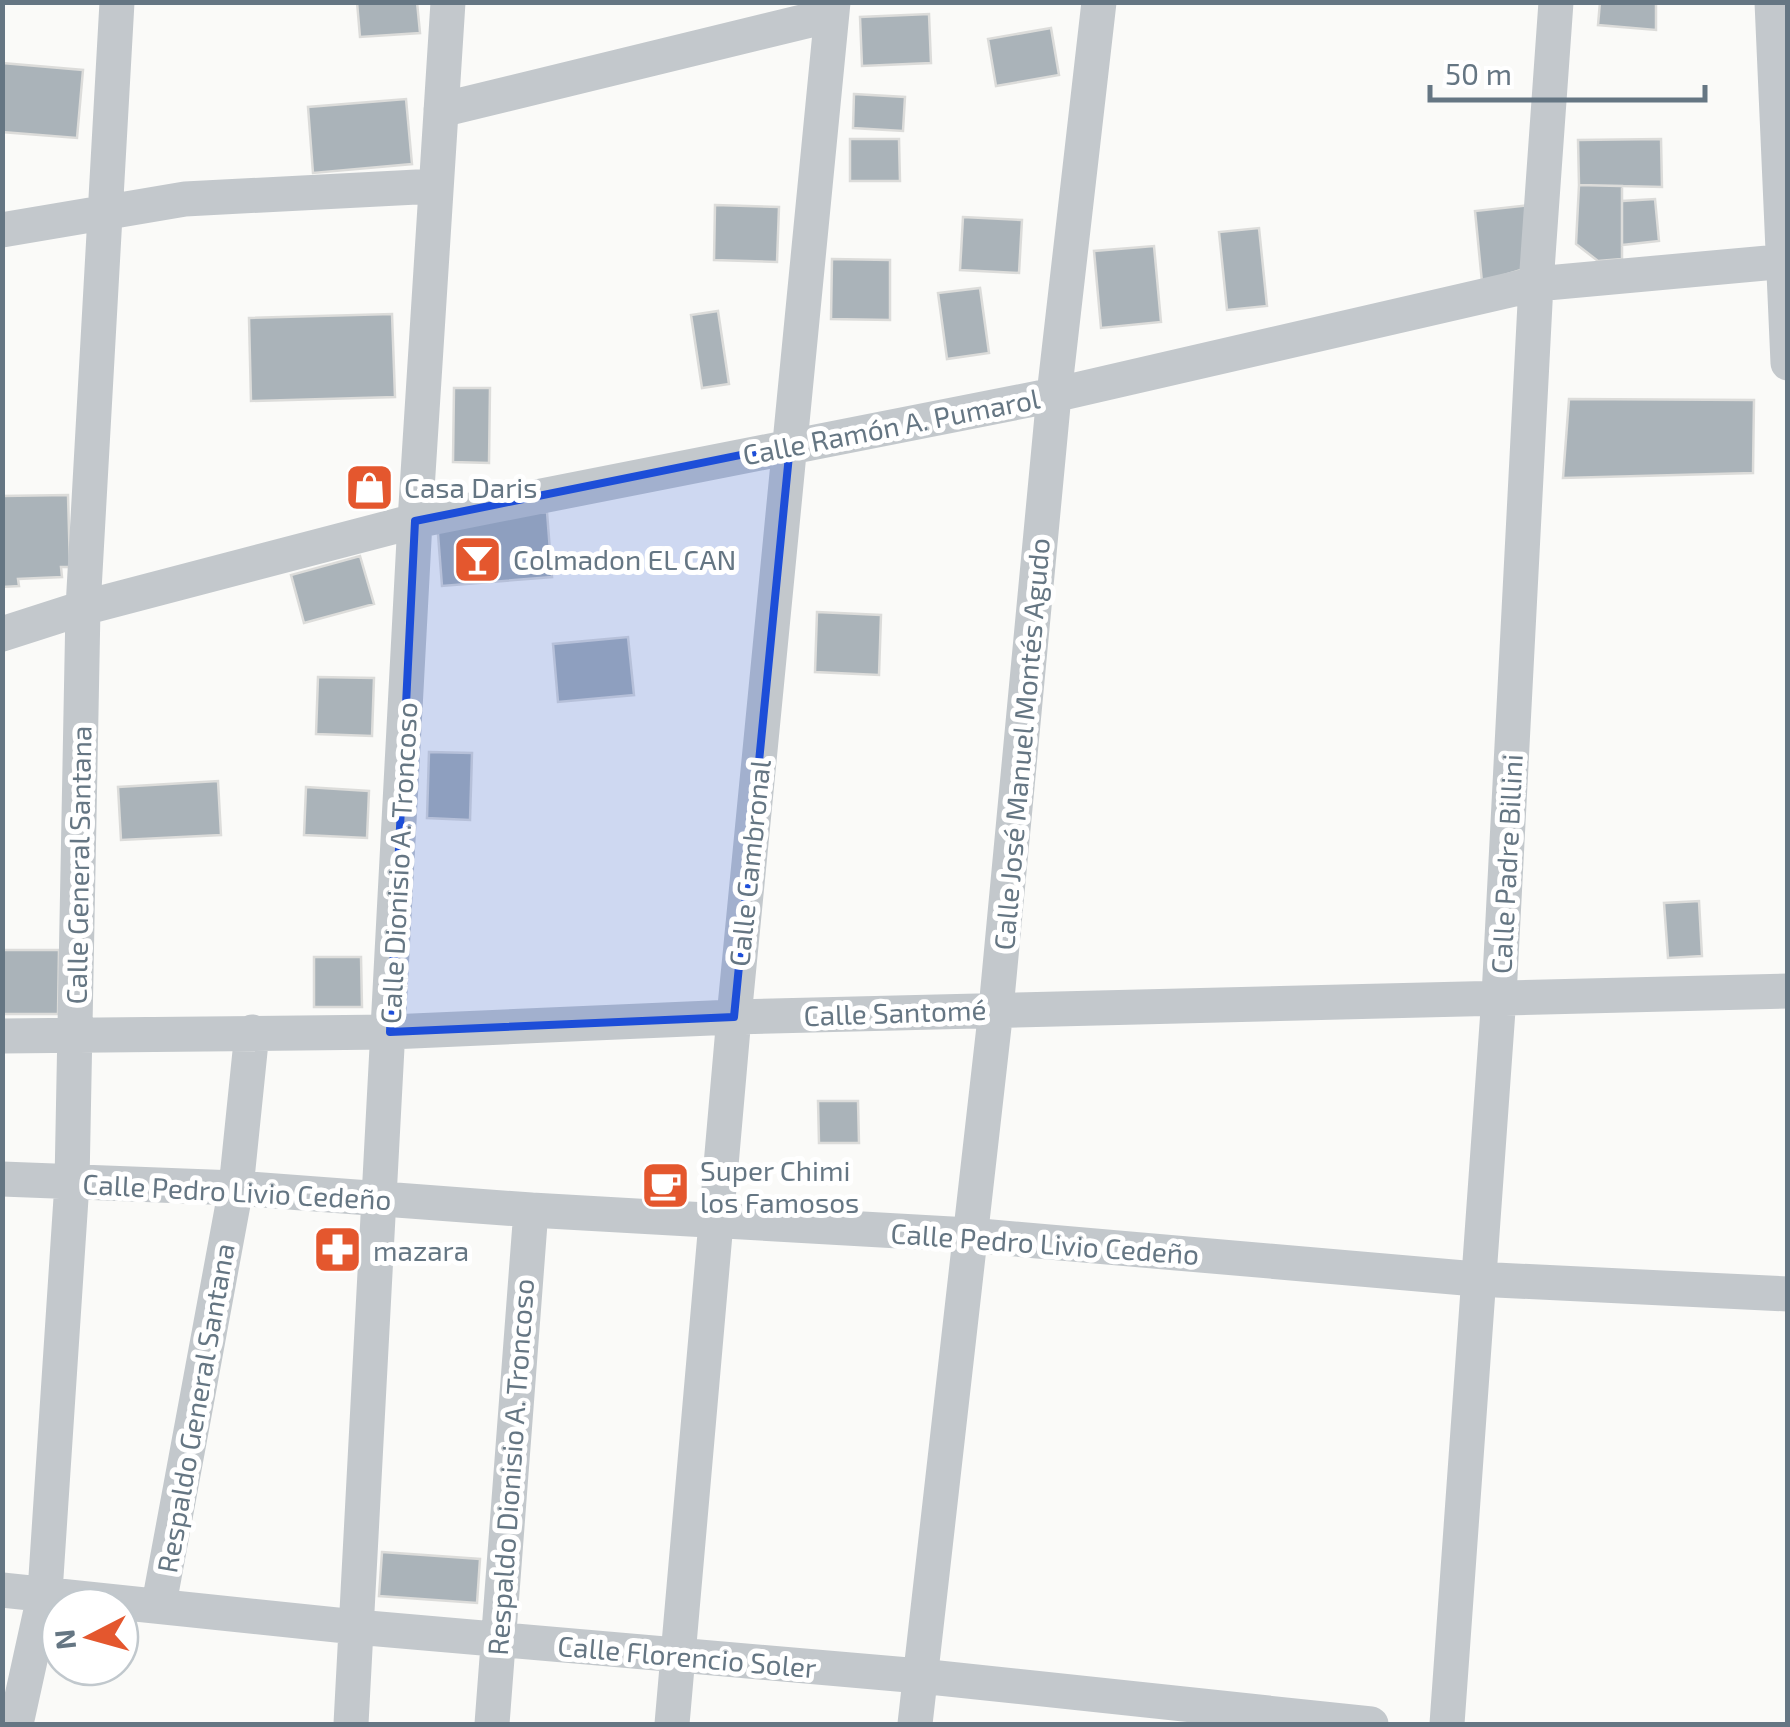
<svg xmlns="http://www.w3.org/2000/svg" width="1790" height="1727" font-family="'Exo 2',sans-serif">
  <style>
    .building { fill: #aab3b9; stroke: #dcdcda; stroke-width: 2.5 }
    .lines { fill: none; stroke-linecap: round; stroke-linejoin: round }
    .street { stroke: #c3c8cc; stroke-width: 35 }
    .marked { fill: #1d4ed8; fill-opacity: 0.2; stroke: #1d4ed8; stroke-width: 8; stroke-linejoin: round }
    .labels { text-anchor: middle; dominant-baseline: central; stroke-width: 10; stroke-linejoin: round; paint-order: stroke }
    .street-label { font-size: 28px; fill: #657683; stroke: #fff }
    .poi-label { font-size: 28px; fill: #657683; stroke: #fff; text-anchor: start }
  </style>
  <rect width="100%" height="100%" fill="#fafaf8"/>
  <!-- building -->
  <path class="building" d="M357,2h60l3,31 -60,4z
    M1600,2h56v28l-58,-5z
    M929,14l2,49 -69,3 -2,-49z
    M1051,28l8,47 -63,11 -8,-47z
    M2,63l81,7 -6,68 -75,-6z
    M854,94l51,3 -2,34 -50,-3z
    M406,99l6,65 -99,9 -5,-66z
    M850,139h49l1,42h-50z
    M1661,139l1,48 -83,-2 -1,-45z
    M1579,185l43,1v73l-24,2 -22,-17z
    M1655,199l4,42 -37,4v-44z
    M715,205l64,2 -2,55 -63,-2z
    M1530,205l-6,64 -42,13 -7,-71z
    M963,217l59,3 -3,53 -59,-3z
    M1259,228l8,78 -40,4 -8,-78z
    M1154,246l7,76 -60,6 -7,-77z
    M832,259l58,1v60l-59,-1z
    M980,288l9,65 -42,6 -9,-66z
    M718,311l11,73 -27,4 -11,-73z
    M392,314l3,83 -144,4 -2,-83z
    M454,388h36l-1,75 -36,-1z
    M1569,399l185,1 -1,73 -190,5z
    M68,495l2,72h-9l1,10 -44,2 1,7 -17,1v-91z
    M547,512l5,65 -110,9 -5,-65z
    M360,556l14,48 -70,19 -13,-48z
    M817,612l64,3 -2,60 -64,-3z
    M628,637l6,58 -76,7 -5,-58z
    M318,677l56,1 -2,58 -56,-2z
    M429,752l43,1 -2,67 -43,-2z
    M218,781l3,54 -100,5 -3,-53z
    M306,787l63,4 -2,47 -63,-3z
    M1699,901l3,55 -34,2 -4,-55z
    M2,950h57l-1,64h-56z
    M314,957h47l1,50h-48z
    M818,1101h40l1,42h-40z
    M382,1552l98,7 -3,44 -98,-7z"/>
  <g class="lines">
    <!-- street -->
    <path class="street" d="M1772,2l16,361
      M441,110l390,-95
      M2,230l183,-31 251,-13
      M2,634l81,-26 332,-87 639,-126 482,-111 252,-23
      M2,1036l388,-4 344,-15 1054,-26
      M2,1179l234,9 295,22 438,25 507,44 312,15
      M2,1590l354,37 564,49 451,48
      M159,1604l77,-416 16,-156
      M16,1724l29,-132 27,-409 11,-575 34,-606
      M351,1724l64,-1203 33,-519
      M492,1724l39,-514
      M672,1724l62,-707 99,-1015
      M915,1724l81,-715 58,-614 45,-393
      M1447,1724l52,-728 37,-712 20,-282"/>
  </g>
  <!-- marked area -->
  <path class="marked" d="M790,445l-56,572 -344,15 25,-511z"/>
  <!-- icons -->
  <defs>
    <symbol id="shop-square" viewBox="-11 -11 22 22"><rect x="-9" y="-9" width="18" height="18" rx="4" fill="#e4572e" stroke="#fff"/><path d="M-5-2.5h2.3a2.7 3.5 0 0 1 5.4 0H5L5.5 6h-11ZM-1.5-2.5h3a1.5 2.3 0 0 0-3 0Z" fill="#fff"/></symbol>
    <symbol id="bar-square" viewBox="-11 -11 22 22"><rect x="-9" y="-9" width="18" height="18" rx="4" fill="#e4572e" stroke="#fff"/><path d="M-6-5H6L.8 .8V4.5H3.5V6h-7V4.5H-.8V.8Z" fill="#fff"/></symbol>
    <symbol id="cafe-square" viewBox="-11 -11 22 22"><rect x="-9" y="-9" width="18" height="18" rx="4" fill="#e4572e" stroke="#fff"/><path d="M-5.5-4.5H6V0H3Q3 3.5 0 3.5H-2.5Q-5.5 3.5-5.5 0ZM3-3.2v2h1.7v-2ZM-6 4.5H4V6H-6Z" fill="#fff"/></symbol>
    <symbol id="pharmacy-square" viewBox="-11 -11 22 22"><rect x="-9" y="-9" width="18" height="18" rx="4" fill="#e4572e" stroke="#fff"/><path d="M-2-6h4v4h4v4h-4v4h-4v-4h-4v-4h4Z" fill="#fff"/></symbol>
  </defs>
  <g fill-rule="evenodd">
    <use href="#shop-square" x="342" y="460" width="55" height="55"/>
    <use href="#bar-square" x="450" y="532" width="55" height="55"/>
    <use href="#cafe-square" x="638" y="1158" width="55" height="55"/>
    <use href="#pharmacy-square" x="310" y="1222" width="55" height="55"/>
  </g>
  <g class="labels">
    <!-- street labels -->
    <g class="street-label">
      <text transform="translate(891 426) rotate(-11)">Calle Ramón A. Pumarol</text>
      <text transform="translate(1021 744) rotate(-85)">Calle José Manuel Montés Agudo</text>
      <text transform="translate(398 863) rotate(-87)">Calle Dionisio A. Troncoso</text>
      <text transform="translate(749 863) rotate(-84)">Calle Cambronal</text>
      <text transform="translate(1506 864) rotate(-87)">Calle Padre Billini</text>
      <text transform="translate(78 865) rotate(-89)">Calle General Santana</text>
      <text transform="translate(895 1012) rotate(-2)">Calle Santomé</text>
      <text transform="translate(237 1191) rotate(3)">Calle Pedro Livio Cedeño</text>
      <text transform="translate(1045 1243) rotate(4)">Calle Pedro Livio Cedeño</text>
      <text transform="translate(195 1408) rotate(-80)">Respaldo General Santana</text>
      <text transform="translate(510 1467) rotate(-86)">Respaldo Dionisio A. Troncoso</text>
      <text transform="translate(687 1656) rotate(5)">Calle Florencio Soler</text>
    </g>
    <!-- poi labels -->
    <g class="poi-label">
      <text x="404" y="487">Casa Daris</text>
      <text x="513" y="559">Colmadon EL CAN</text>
      <text x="700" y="1170">Super Chimi<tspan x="700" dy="32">los Famosos</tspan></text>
      <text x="373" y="1250">mazara</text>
    </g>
  </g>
  <!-- border -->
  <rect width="1790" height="1727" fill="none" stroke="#657683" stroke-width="10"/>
  <!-- north arrow -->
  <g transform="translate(90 1637) rotate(264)"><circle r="48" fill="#ffffff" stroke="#c1c8cd" stroke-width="2.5"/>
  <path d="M0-8L18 38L0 25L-18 38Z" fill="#e4572e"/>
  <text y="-15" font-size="28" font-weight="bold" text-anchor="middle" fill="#657683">N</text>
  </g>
  <!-- scale -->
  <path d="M1430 85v15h275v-15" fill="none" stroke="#657683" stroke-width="5"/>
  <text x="1445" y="85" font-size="30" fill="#657683" stroke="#ffffff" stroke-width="8" paint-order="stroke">50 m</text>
</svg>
